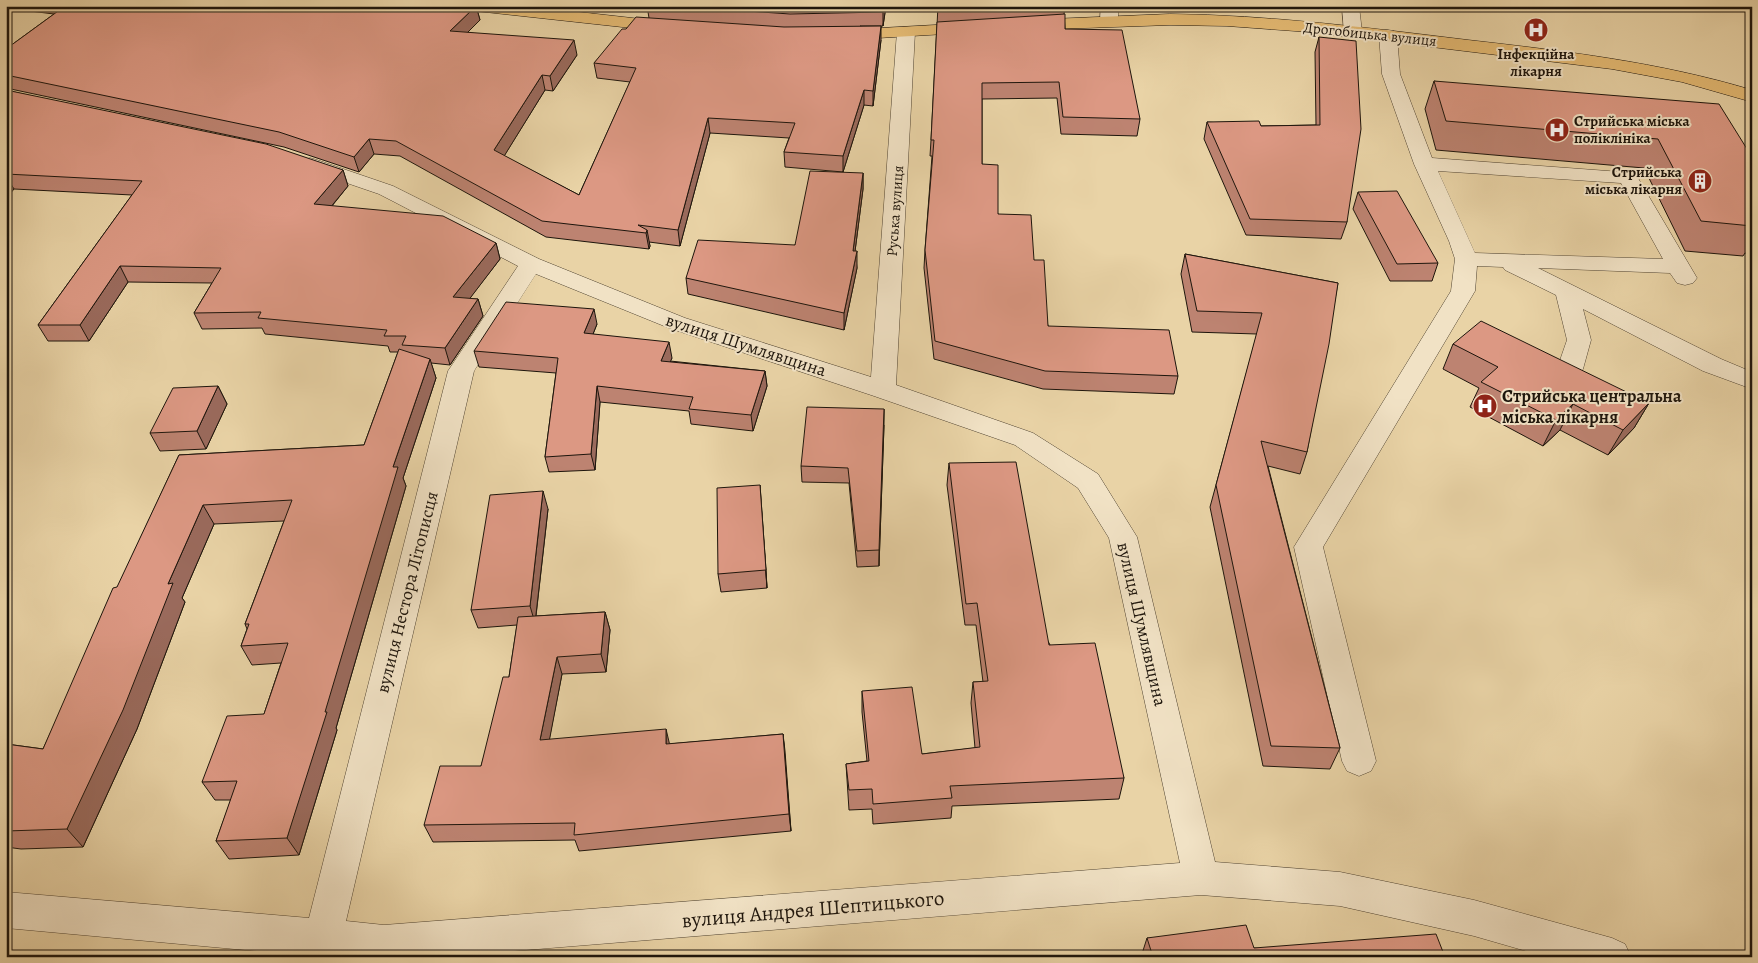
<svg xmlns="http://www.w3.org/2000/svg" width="1758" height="963" font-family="Alegreya,serif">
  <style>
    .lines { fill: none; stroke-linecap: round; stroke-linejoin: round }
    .minor-casing { stroke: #504432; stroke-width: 1 }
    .major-casing { stroke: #1d150c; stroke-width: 1 }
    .minor { fill: #f1e2c5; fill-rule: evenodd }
    .major { fill: #e4ba73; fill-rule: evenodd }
    .wall { fill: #bd8371; stroke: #1d150c }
    .shaded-wall { fill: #9a6a5c; stroke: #1d150c }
    .building { fill: #dc9883; stroke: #1d150c }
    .labels { text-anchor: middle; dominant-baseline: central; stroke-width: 4; stroke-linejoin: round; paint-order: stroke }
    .far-street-label { font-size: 15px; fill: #1d150c; stroke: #f1e2c5 }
    .far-poi-label { font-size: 15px; font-weight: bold; fill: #1d150c; stroke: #f1e2c5 }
    .street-label { font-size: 18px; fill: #1d150c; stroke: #f1e2c5 }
    .poi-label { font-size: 18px; font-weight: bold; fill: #1d150c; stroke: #f1e2c5; text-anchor: start }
    .near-street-label { font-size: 21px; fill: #1d150c; stroke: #f1e2c5 }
  </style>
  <rect width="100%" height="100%" fill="#e9d3a6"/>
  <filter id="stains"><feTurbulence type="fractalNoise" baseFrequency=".004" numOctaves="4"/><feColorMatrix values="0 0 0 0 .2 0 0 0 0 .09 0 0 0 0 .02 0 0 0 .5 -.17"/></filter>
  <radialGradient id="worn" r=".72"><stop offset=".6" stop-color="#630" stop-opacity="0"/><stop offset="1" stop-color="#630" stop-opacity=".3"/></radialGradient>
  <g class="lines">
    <defs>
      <path id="minor" d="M1101,6h17v14l-3,4 -6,1 -6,-1 -3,-4z
        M1342,6h17l3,26 -3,4 -6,1 -6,-1 -3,-4z
        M906,27l6,1 3,4 -19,353 137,48 65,41 39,63 78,325 125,10 134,28 138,38 13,6 6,13h-84l-73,-21 -134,-30 -139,-11 -762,62h-117l-316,-29v-36l303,26 139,-547 70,-105 -139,-72 -76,-26 -3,-4 3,-4 7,-2 7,2 76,26 146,73 146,59 186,59 26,-345 3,-4zM536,274l133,54 205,68 141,49 63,43 31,50 71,325 -796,62 -38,-4 128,-550z
        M1388,30l6,1 3,4 3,39 32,84 203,15 62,105 -4,5 -8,2 -8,-2 -7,-10 -132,-5 183,91 31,13v17l-49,-18 -120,-62 8,31 -8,29 -4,6 -9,2 -9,-2 -4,-6 10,-29 -11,-45 -51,-25 -2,-3 -26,-1 -2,25 -152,256 53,214 -5,10 -12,5 -12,-5 -5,-10 -48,-214 157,-256 4,-32 -6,-18 -35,-77 -32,-90 -3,-39 3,-4zM1438,171l183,12 42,76 -188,-6z"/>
      <path id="major" d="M468,6h57l143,16 6,1 3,4 -3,4 -6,1 -192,-21 -6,-1z
        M1170,14c100,1 199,14 298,26 96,11 191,22 284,50v12l-70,-20 -70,-13 -303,-37 -82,-6 -57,-1 -142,5 -6,-1 -3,-4 3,-4 6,-1z
        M973,23l6,1 3,4 -3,4 -135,8 -6,-1 -3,-4 3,-4 6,-1z"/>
    </defs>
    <!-- minor casing -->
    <use href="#minor" class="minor-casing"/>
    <!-- major casing -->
    <use href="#major" class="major-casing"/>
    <!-- minor -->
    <use href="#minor" class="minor"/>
    <!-- major -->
    <use href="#major" class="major"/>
  </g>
  <!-- wall -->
  <path class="wall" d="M28,6h448l4,14 -13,12 110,23 -24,36 -8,-1 -41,66 75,39 51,-113 -33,-4 -3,-15 32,-34 23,-11 -2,-12h239l-3,20h-23l21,14 -8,66 -9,-1 -21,67 -58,-5 -1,-15 5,-14 -79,-5 -30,113 -31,-4 1,4 -1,3 -103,-12 -146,-81 -26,-2 -15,18 -75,-25 -278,-59v-39l48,-35 -24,-3z
    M938,6h127l-1,8 1,15 75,90 -3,17 -76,-2 -4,-36 -75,1v65l16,50 36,46 14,66 130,50 -4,18 -131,-5 -109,-30 -10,-91 1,-18 7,-94h-2l1,-16z
    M1319,37l28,185 -6,17 -95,-4 -42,-96 3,-17 54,4 55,-1 -1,-73z
    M1434,81l318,76v97l-7,-1 -2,3 -58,-5 -41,-83 -208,-18 -11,-41z
    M6,90l337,80 5,16 -16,20 164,37 4,16 -31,40h9l5,17 -33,49 -19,-2 5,15 -33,100 3,8 -70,242 1,2 -38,125 -70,4 -13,-18 15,-41h-16l-13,-18 62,-68 17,-51 -29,2 -11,-19 6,-17 -2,-5 39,-103 -70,3 -32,74 3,4 -48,127 -54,118 -62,2 -15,-2v-103l37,5 136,-294 185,-10 34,-93h-8l-2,-6 -123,-12 -3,-6 -60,1 -8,-16 18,-30 -84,-1 -39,59h-41l-10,-16 94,-130 -118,-6 -8,9z
    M863,173v16l-8,62 2,17 -13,62 -156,-36 -2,-16 109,-33z
    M1358,192l80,71 -6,18h-42l-37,-72z
    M1185,254l153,29 -31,169 -7,22 -32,-8 72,282 -10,21 -67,-3 -53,-259 47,-173 -65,-2 -11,-58z
    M597,324l-4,10 79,24 -2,3 95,10 2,15 -14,45 -62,-7 -2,-13 -89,-9 -5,68 -46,2 -4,-15 11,-84 -77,-6 -5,-16z
    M1453,344l196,59 -15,25 -26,27 -48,-25 -17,16 -73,-39 9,-19 -36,-19z
    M218,386l9,18 -21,45 -46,2 -10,-18z
    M884,425l-5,141 -22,1 -8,-84 -47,-1 -1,-16z
    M949,463l175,315 -5,21 -167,7 -1,12 -78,6 -1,-15 -23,1 -3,-46 21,-3 -5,-49v-21l60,63 53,-6 -4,-45 2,-21h10l-7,-57h-11l-18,-140z
    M761,503l6,85 -46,4 -3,-18z
    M548,509l-12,107 69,-4 5,18 -4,42 -44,2 -13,66 120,4 114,-10 8,97 -212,20 -4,-11 -142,2 -9,-17 57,-59 28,-89 8,-52 -39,3 -7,-18z
    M1147,938l107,10 191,9h-304z"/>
  <!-- shaded-wall -->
  <path class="shaded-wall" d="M476,6l4,14 -26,26 -4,-15z
    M884,6h2l-3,20v-14z
    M881,26v14l-8,66v-15z
    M574,40l3,15 -24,36 -3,-15z
    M542,75l3,15 -47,76 -4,-16z
    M864,90v15l-21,67v-16z
    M708,118l2,15 -30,113 -2,-16z
    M369,139l5,15 -15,18 -5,-15z
    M343,170l5,16 -28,34 -6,-16z
    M863,173v16l-10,78v-16z
    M6,176l8,13 -8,9z
    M647,230l3,16 -1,3 -3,-16z
    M496,243l4,16 -42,55 -5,-17z
    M857,251v17l-13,62v-17z
    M120,266l8,16 -39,59 -9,-16z
    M478,299l5,17 -33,49 -5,-17z
    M594,309l3,15 -10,25 -3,-16z
    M669,342l3,16 -8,18 -3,-15z
    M430,359l6,19 -33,100 3,8 -70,242 1,2 -38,125 -12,-17 106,-371z
    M765,371l2,15 -14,45 -2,-16z
    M218,386l9,18 -21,45 -9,-18z
    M597,386l3,16 -5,68 -4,-16z
    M1649,403l-15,25 -26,27 15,-25z
    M1573,404l-13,26 -17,16 13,-26z
    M884,409v16l-5,141v-16z
    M760,485l1,18 6,85 -1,-18z
    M543,491l5,18 -13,114 -5,-17z
    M203,505l11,19 -32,74 3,4 -48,127 -54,118 -16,-18 101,-245z
    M605,612l5,18 -4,42 -5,-18z
    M557,657l5,17 -16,84 -6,-18z
    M666,729l4,17 -4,-2z
    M783,734l2,17 6,80 -2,-17z"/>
  <!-- building -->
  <path class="building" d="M65,6h411l-26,25 124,9 -24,36 -8,-1 -48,75 85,45 57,-127 -42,-5 28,-34h4l10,-12 148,10 97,-1 -8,65 -9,-1 -21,66 -59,-4 11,-29 -87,-5 -30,112 -40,-5 9,5 -1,3 -104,-12 -146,-80 -27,-2 -15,18 -75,-25 -273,-57v-26z
    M675,6h209l-1,6 -93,2z
    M938,6h28l-28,2z
    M1065,14v15l57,1 18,89 -77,-2 -4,-35 -77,1v81l16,1v49l33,1 3,45h10l4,66 121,4 9,46 -133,-5 -110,-30 -10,-91 9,-110h-3l6,-118z
    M1319,37l37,4 5,88 -14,93 -97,-3 -43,-97 52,-1 2,5 59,-1z
    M1434,81l285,23 33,53v69l-51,-5 -43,-82 -212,-18z
    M6,90l260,54 77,26 -29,34 129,12 53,27 -43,54 25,2 -33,49 -43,-3 4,-9h-22l3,-6 -129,-12 3,-6 -67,1 27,-45 -101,-2 -40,59h-42l104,-144 -136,-7z
    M810,171l53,2 -10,78h4l-13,62 -158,-35 12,-38 97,5z
    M1397,191l41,72 -41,1 -39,-72z
    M1185,254l153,29 -9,61 -22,108 -46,-11 79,307 -69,-2 -55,-261 46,-172 -65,-2z
    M506,302l88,7 -10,24 85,9 -8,19 104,10 -14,44 -62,-6 4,-12 -96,-11 -6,68 -46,3 13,-99 -84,-7z
    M1481,321l168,82 -26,27 -50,-26 -17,16 -75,-38 17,-15 -45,-23z
    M399,349l31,10 -37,108h5l-73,245h2l-40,126 -71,3 21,-60 -35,1 25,-66 37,-2 24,-71 -47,3 8,-22h-4l47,-124 -89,5 -35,79 5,-1 -50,127 -56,119 -61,2v-87l37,5 70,-161 4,-1 62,-132 185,-10z
    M218,386l-21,45 -47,2 23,-45z
    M807,407l77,2 -5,141 -22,1 -9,-83 -47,-2z
    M1016,462l33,183 46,-2 29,135 -174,8 2,12 -79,6 -1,-15 -23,1 -3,-26 23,-3 -7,-70 50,-4 10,67 58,-7 -7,-65 15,-1 -11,-78 -11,1 -17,-141z
    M760,485l6,85 -48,4 -1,-86z
    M543,491l-13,115 -59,4 19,-115z
    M605,612l-4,42 -44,3 -17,83 126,-11v15l117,-10 6,80 -215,21 1,-12 -151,2 16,-59h41l22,-89h6l9,-60z
    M1246,925l8,23 182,-14 9,23h-292l-6,-19z"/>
  <!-- icons -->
  <defs>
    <symbol id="hospital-disc" viewBox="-11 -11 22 22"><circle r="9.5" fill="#8f2418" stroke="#f1e2c5"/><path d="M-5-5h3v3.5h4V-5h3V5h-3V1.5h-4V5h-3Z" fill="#fff"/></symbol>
    <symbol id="building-disc" viewBox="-11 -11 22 22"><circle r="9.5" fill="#8f2418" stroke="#f1e2c5"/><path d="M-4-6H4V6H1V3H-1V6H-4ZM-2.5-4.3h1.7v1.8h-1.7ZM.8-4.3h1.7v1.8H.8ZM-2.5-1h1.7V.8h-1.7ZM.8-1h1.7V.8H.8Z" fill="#fff"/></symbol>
  </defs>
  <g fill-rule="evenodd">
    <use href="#hospital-disc" x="1522" y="16" width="28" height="28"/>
    <use href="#hospital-disc" x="1543" y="116" width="28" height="28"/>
    <use href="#building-disc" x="1686" y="167" width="28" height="28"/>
    <use href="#hospital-disc" x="1471" y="392" width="28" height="28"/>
  </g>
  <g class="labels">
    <!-- far-street labels -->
    <g class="far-street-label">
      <text transform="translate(1370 34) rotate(6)">Дрогобицька вулиця</text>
      <text transform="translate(895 211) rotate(-86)">Руська вулиця</text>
    </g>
    <!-- far-poi labels -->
    <g class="far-poi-label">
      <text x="1536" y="54">Інфекційна<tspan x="1536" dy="17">лікарня</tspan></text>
      <text x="1574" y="121" text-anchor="start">Стрийська міська<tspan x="1574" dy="17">поліклініка</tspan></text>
      <text x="1682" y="172" text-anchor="end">Стрийська<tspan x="1682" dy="17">міська лікарня</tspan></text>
    </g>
    <!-- street labels -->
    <g class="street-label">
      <text transform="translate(746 345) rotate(18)">вулиця Шумлявщина</text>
      <text transform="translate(407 592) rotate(-76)">вулиця Нестора Літописця</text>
      <text transform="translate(1142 624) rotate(77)">вулиця Шумлявщина</text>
    </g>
    <!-- poi labels -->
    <g class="poi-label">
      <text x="1502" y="396">Стрийська центральна<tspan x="1502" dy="21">міська лікарня</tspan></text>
    </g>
    <!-- near-street labels -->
    <g class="near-street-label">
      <text transform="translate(813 909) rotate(-5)">вулиця Андрея Шептицького</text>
    </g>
  </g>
  <!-- margin -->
  <rect width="1758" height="963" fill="none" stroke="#e9d3a6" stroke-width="25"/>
  <rect x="8" y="8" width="1743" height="948" fill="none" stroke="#1d150c" stroke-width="2.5"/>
  <rect x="12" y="12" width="1733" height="938" fill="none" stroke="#1d150c"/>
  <rect width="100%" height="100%" filter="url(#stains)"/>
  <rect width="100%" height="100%" fill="url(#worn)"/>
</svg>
